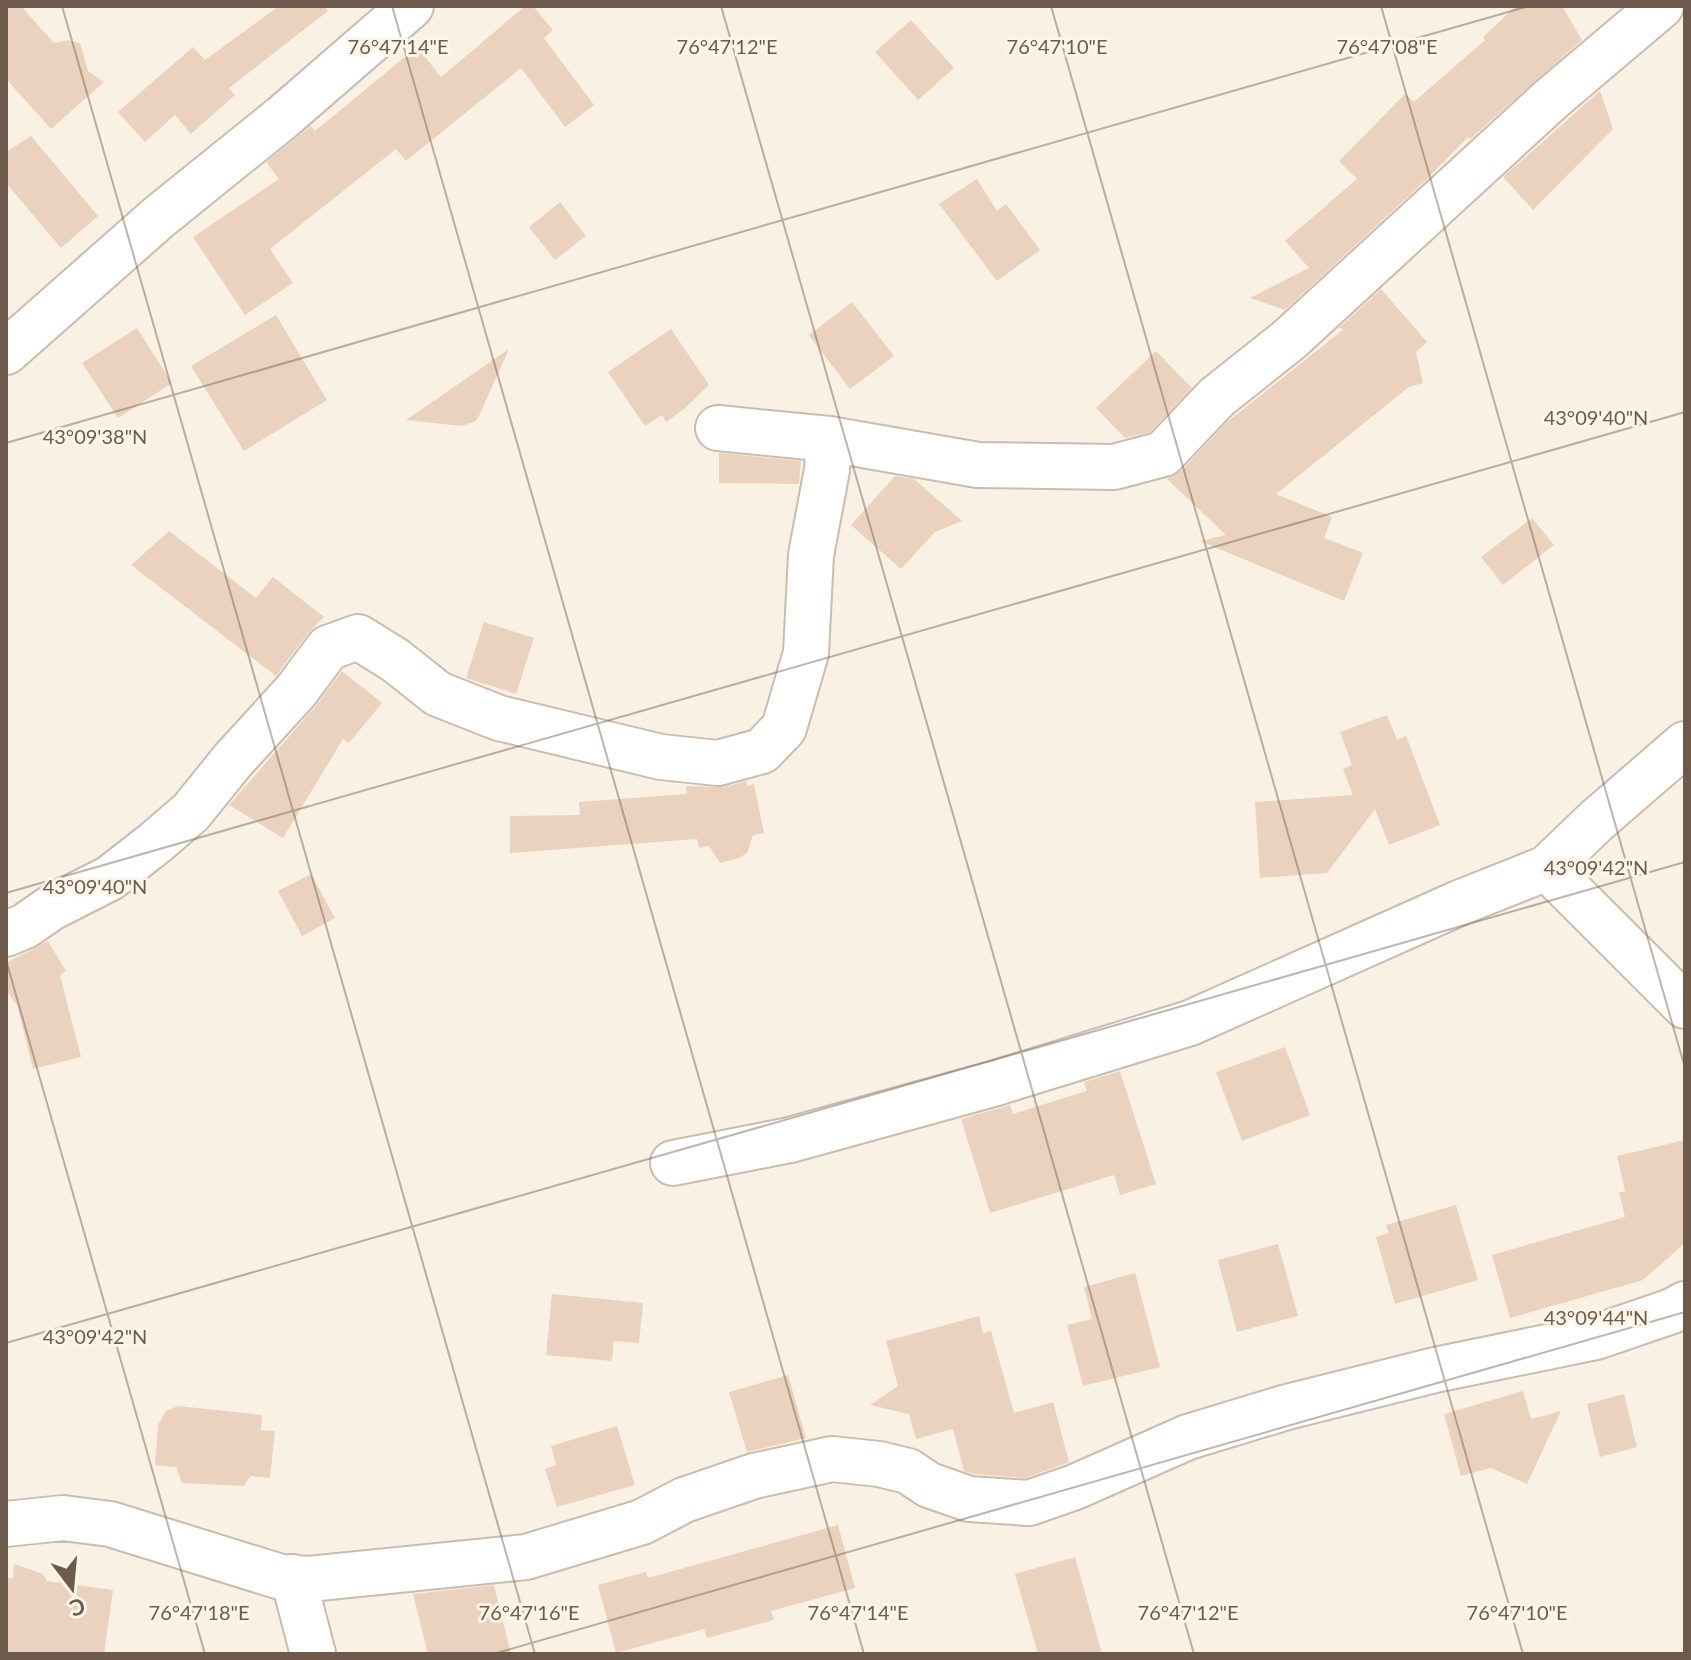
<svg xmlns="http://www.w3.org/2000/svg" width="1691" height="1660" font-family="Lato,sans-serif">
  <style>
    .building { fill: #ebd2be }
    .lines { fill: none; stroke-linecap: round; stroke-linejoin: round }
    .minor-casing { stroke: #cabcae; stroke-width: 48 }
    .minor { stroke: #fff; stroke-width: 44 }
    .ticks { fill: none; stroke: #6d5a4c; stroke-width: 2; stroke-opacity: 0.45 }
    .ticks-label { font-size: 20px; text-anchor: middle; fill: #6d5a4c; stroke: #fcf5e8; stroke-width: 6; stroke-linejoin: round; paint-order: stroke }
  </style>
  <rect width="100%" height="100%" fill="#f9f1e3"/>
  <!-- building -->
  <path class="building" d="M6,6h15l33,37 13,-3 13,3 8,28 16,11 -53,47 -45,-50z
    M279,6h45l4,5 -99,77 6,7 -44,39 -16,-19 -30,27 -27,-30 75,-65 12,13z
    M525,6h8l20,24 -9,8 50,67 -29,22 -44,-59 -115,93 -10,-12 -126,100 23,34 -48,32 -52,-78 86,-58 -13,-17 45,-36 4,5 102,-84 24,30z
    M1516,6h46l20,34 -112,99 -2,-2 -44,45 -139,128 -35,-12 59,-30 -24,-27 72,-62 -18,-18 66,-67 9,8 71,-62 -2,-3z
    M911,20l43,48 -36,32 -43,-48z
    M1600,91l13,38 -80,81 -30,-33z
    M31,136l67,80 -37,32 -55,-65v-31z
    M977,179l20,32 9,-7 34,46 -43,31 -58,-77z
    M560,202l26,34 -31,24 -26,-33z
    M1381,289l46,53 -11,10 7,31 -14,4 -133,107 56,23 -8,21 39,15 -19,48 -144,-60 26,-6 -59,-56 14,-8 45,-48 118,-94 -5,-1z
    M852,302l42,54 -44,33 -41,-54z
    M276,315l51,85 -83,51 -53,-85z
    M137,328l35,55 -54,35 -36,-55z
    M671,329l38,56 -25,24 -18,13 -4,-7 -17,11 -37,-54z
    M509,349l-31,69 -4,4 -13,4 -55,-6z
    M1156,351l36,37 -42,44 -25,6 -29,-30z
    M719,453l82,8 -2,23 -80,-1z
    M895,476l19,3 48,42 -27,11 -34,37 -50,-44z
    M1532,518l22,27 -51,40 -22,-28z
    M169,531l87,67 17,-21 51,40 -16,16 -32,43 -145,-111z
    M484,622l50,16 -18,56 -50,-16z
    M342,671l40,32 -33,40 -6,-4 -60,99 -54,-33 85,-97z
    M1387,715l10,25 9,-4 34,89 -51,20 -14,-36 -48,64 -67,5 -5,-76 98,-7 -10,-26 9,-4 -12,-33z
    M746,781l1,5 7,-2 10,49 -11,2 -6,18 -8,5 -19,5 -11,-17 -10,2 -2,-9 -187,14v-37l70,-1 -1,-13 108,-8 -1,-8 38,1z
    M311,874l24,44 -33,18 -24,-45z
    M48,941l18,30 -6,4 21,82 -48,12 -16,-64 -11,-15v-27z
    M1285,1047l25,68 -68,26 -26,-69z
    M1120,1071l36,113 -36,11 -6,-20 -124,38 -29,-94 49,-14 3,9 74,-23 -3,-9z
    M1685,1140v103l-42,37 -133,38 -18,-63 133,-38 -6,-24 6,-2 -8,-35z
    M1456,1205l22,75 -83,24 -19,-67 13,-4 -3,-8z
    M1278,1244l20,72 -61,16 -19,-72z
    M1135,1273l25,94 -77,19 -16,-61 25,-6 -8,-32z
    M552,1294l91,9 -4,40 -25,-2 -2,20 -66,-6z
    M979,1316l4,17 8,-2 23,82 39,-11 16,60 -43,16 -52,-4 -10,-3 -11,-42 -37,10 -7,-25 -39,-9 28,-19 -12,-45z
    M788,1375l18,63 -59,14 -18,-60z
    M1523,1391l8,28 30,-8 -34,73 -36,-16 -30,8 -17,-62z
    M1624,1394l13,53 -37,10 -13,-53z
    M178,1406l84,9 -1,15 14,1 -5,47 -20,-2 -6,10 -62,-3 -6,-16 -21,-2 3,-40 8,-14z
    M617,1426l18,59 -78,22 -12,-38 11,-4 -5,-19z
    M838,1525l17,63 -84,23 3,9 -67,18 -3,-9 -88,24 -18,-68 48,-13 2,6z
    M1075,1557l27,97h-64l-23,-80z
    M14,1564l29,10 4,7 66,9 -9,64h-98v-76h7z
    M494,1585l17,69h-83l-15,-60z"/>
  <g class="lines">
    <defs>
      <path id="minor" d="M6,352l153,-135 124,-100 128,-111
        M718,428l111,11 149,26 136,2 49,-13 54,-57 73,-58 260,-239 111,-94
        M1685,744l-89,77 -49,47 138,138
        M6,934l19,-8 26,-18 59,-30 45,-35 36,-31 42,-52 63,-69 32,-43 30,-11 37,23 43,34 61,24 162,39 57,6 44,-12 22,-23 22,-75 5,-98 16,-85 2,-31
        M673,1163l117,-23 206,-57 194,-60 269,-120 88,-35
        M6,1524l57,-6 47,6 171,53 28,2 217,-22 116,-35 42,-22 70,-24 78,-17 47,5 29,7 21,14 40,14 60,4 46,-16 113,-50 99,-30 148,-37 161,-33 76,-26 13,-7
        M293,1577l20,77"/>
    </defs>
    <!-- minor casing -->
    <use href="#minor" class="minor-casing"/>
    <!-- minor -->
    <use href="#minor" class="minor"/>
  </g>
  <!-- ticks -->
  <path class="ticks" d="M62,6l473,1648M392,6l472,1648M721,6l473,1648M1051,6l472,1648M1381,6l304,1062M6,443l1523,-437M6,893l1679,-481M6,960l199,694M6,1343l1679,-481M493,1654l1192,-342"/>
  <g class="ticks-label">
    <text x="398" y="54">76°47'14"E</text>
    <text x="727" y="54">76°47'12"E</text>
    <text x="1057" y="54">76°47'10"E</text>
    <text x="1387" y="54">76°47'08"E</text>
    <text x="1596" y="425">43°09'40"N</text>
    <text x="95" y="444">43°09'38"N</text>
    <text x="1596" y="875">43°09'42"N</text>
    <text x="95" y="894">43°09'40"N</text>
    <text x="1596" y="1325">43°09'44"N</text>
    <text x="95" y="1344">43°09'42"N</text>
    <text x="199" y="1620">76°47'18"E</text>
    <text x="529" y="1620">76°47'16"E</text>
    <text x="858" y="1620">76°47'14"E</text>
    <text x="1188" y="1620">76°47'12"E</text>
    <text x="1517" y="1620">76°47'10"E</text>
  </g>
  <!-- border -->
  <rect width="1691" height="1660" fill="none" stroke="#6d5a4c" stroke-width="16"/>
  <!-- north arrow -->
  <g transform="translate(72 1588) rotate(164)" stroke="#fcf5e8" stroke-width="6" paint-order="stroke">
  <path d="M0-6L14 30L0 20L-14 30Z" fill="#6d5a4c"/>
  <text y="-12" font-size="22" font-weight="bold" text-anchor="middle" fill="#6d5a4c">С</text>
  </g>
</svg>
